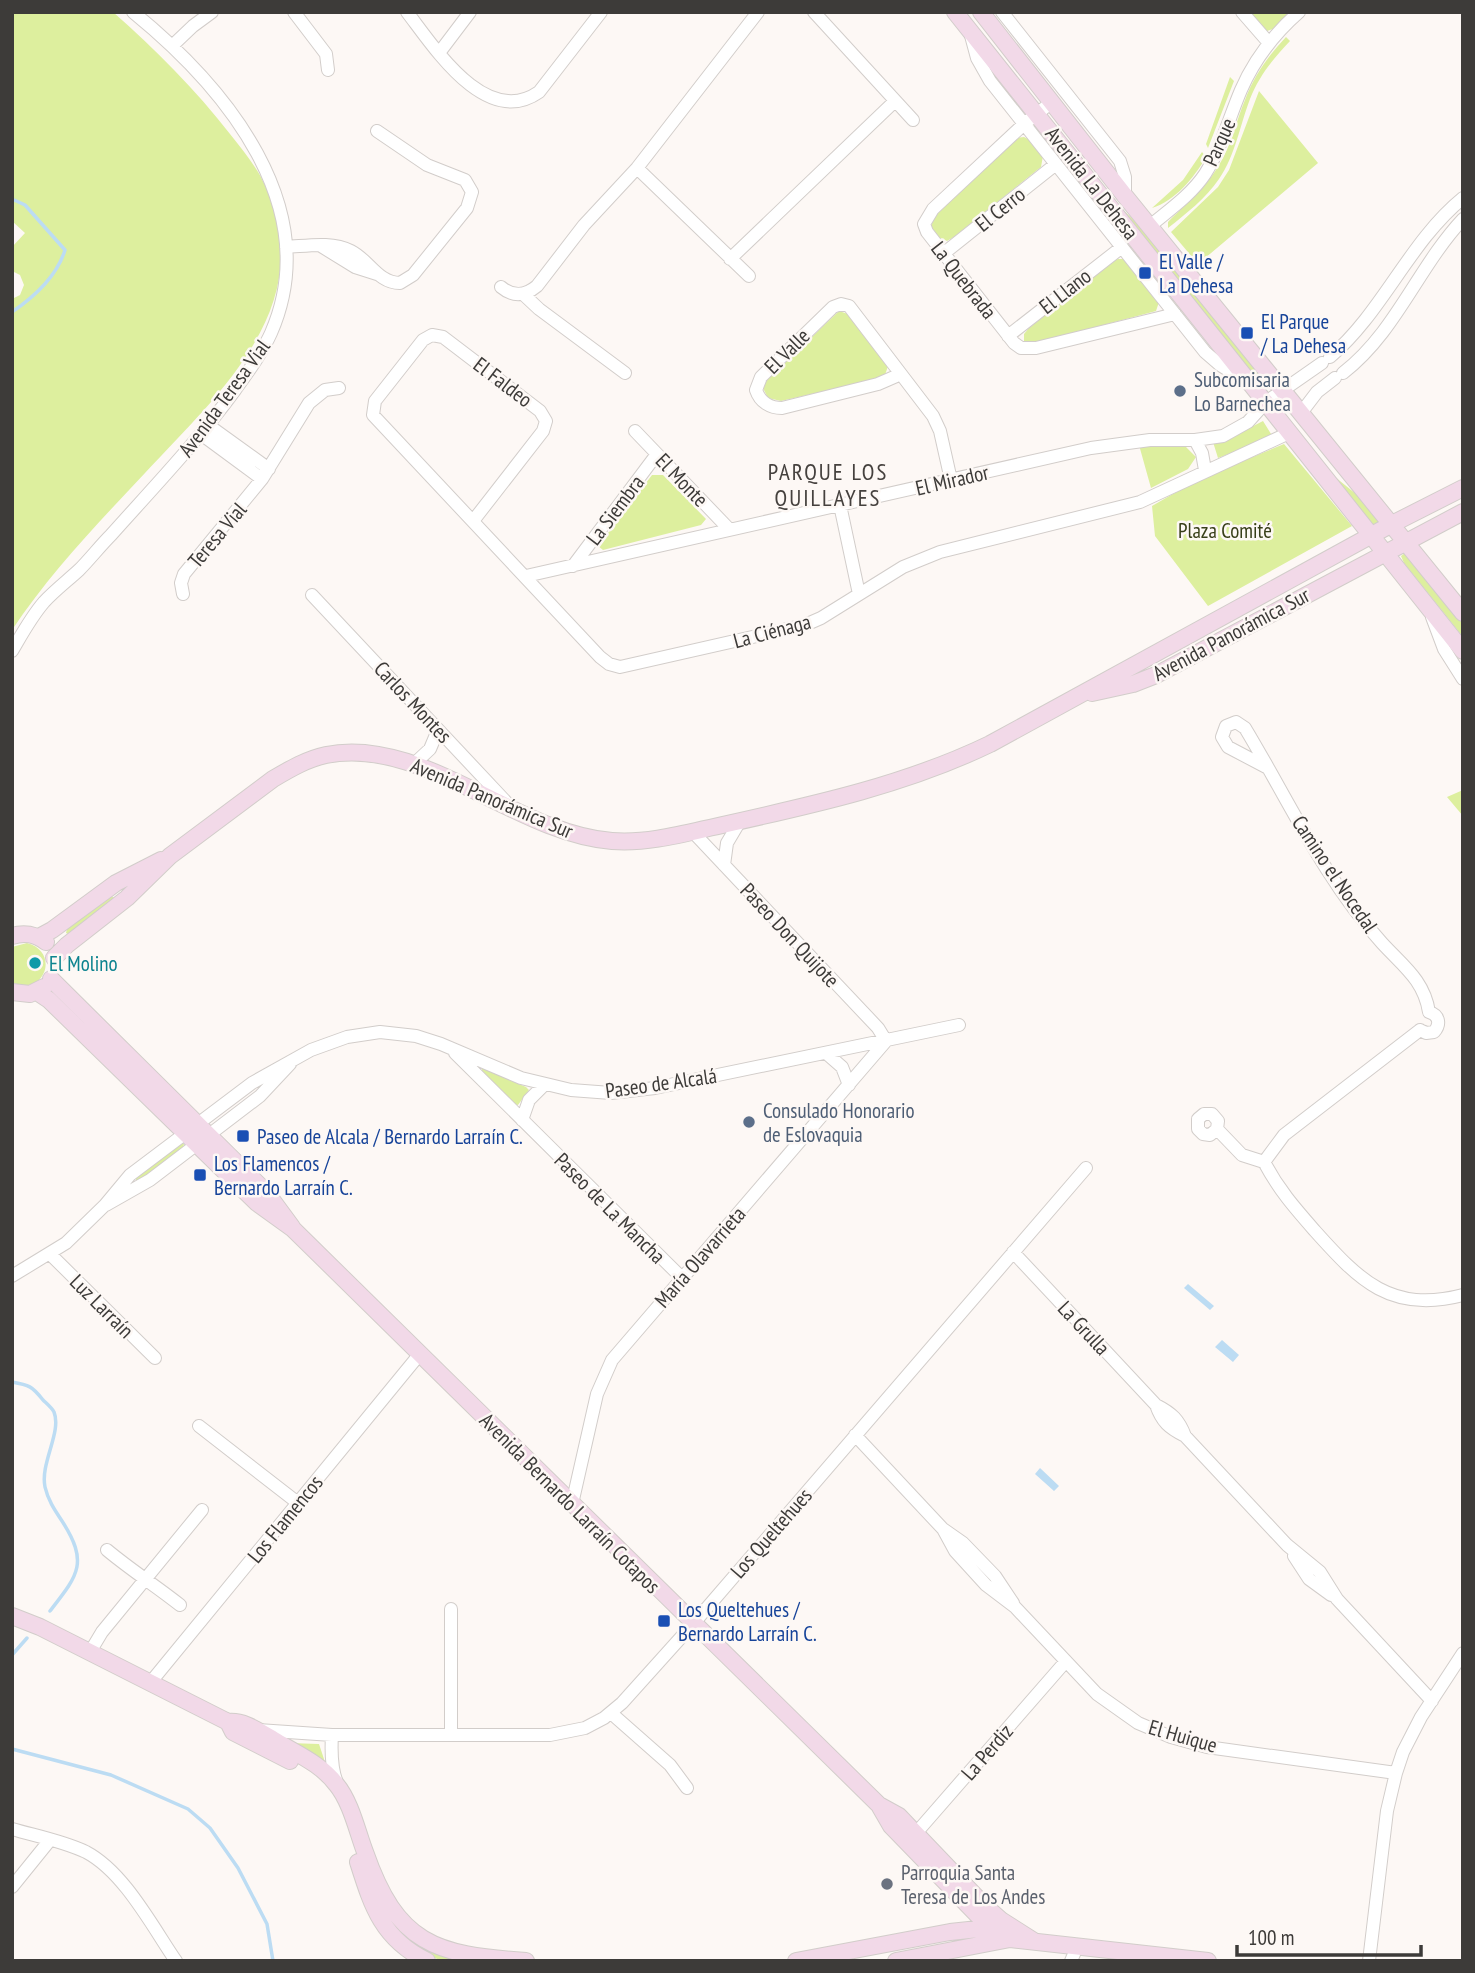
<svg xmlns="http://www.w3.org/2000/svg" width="1475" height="1973" font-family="'PT Sans Narrow',sans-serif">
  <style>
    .green { fill: #ddef9e }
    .water { fill: #bcdcf3 }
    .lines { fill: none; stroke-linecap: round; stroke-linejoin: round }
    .stream { stroke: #bcdcf3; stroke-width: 3.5 }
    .street-casing { stroke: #d2cdca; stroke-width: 14 }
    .secondary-casing { stroke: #d2cdca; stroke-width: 18 }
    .street { stroke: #fff; stroke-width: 12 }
    .secondary { stroke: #f2d9e8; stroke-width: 16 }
    .transit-dot { fill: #1a4fb4; stroke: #fdf8f5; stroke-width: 2.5 }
    .service-dot { fill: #5c6f8a; stroke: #fdf8f5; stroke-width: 2.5 }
    .culture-dot { fill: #0f9aa8; stroke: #fdf8f5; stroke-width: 2.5 }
    .worship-dot { fill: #6b7280; stroke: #fdf8f5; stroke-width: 2.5 }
    .labels { text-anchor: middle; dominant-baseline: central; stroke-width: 5; stroke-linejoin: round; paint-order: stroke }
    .street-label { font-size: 21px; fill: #3d3b39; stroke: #fdf8f5 }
    .transit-label { font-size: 21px; fill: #164399; stroke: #fdf8f5; text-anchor: start }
    .service-label { font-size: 21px; fill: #4e5e75; stroke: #fdf8f5; text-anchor: start }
    .park-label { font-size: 21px; fill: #383f19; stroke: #fdf8f5 }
    .culture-label { font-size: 21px; fill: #0d838f; stroke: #fdf8f5; text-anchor: start }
    .worship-label { font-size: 21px; fill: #5b616d; stroke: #fdf8f5; text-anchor: start }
    .neighbourhood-label { font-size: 23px; letter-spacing: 2px; fill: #45413e; stroke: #fdf8f5 }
  </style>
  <rect width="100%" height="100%" fill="#fdf8f5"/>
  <!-- green -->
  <path class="green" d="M12,12h101c43,38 82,77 117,122 11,14 22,27 31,43 64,124 -39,213 -116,296 -47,50 -95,100 -133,157v-331l8,-4 4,-10 -4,-10 -8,-4v-24l13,-14 -13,-12z
    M1248,12h41l-16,17 -6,2z
    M1286,37l4,4c-17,18 -31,35 -40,58 -10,26 -15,57 -31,80 -13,19 -33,35 -51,49v-6c21,-21 42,-38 56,-66 9,-18 13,-37 21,-56 9,-24 23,-44 41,-63z
    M1230,77l4,4 -26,67 -2,-4z
    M1259,91l59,72 -120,101 -27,-32 47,-45 11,-17z
    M1024,137l6,3 13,16 -2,11 -87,70 -7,4 -9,-4 -7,-10 3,-10 82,-79z
    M1202,152l4,5c-12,21 -31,44 -54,51l31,-28z
    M1114,201l39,38 114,144 -5,4z
    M1118,259h7l34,43 -3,9 -124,33 -8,-2v-8l5,-6 79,-65z
    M839,311l9,3 40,52 -3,9 -8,4 -96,22 -13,-3 -5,-10 2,-6z
    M1263,421l10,16 -55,21 -5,-16 17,-4z
    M1284,444l68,82 -144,80 -53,-70 -3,-30 47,-27z
    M1139,445l47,2 10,10 -8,12 -37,19z
    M1324,468l32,26 22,25v5l-4,3z
    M652,475h11l43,44 -5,6 -98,25 -5,-4z
    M1405,553l58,71v13l-59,-74 -3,-7z
    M1463,790v26l-16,-19z
    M110,896l5,2 -45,37 -4,-2 1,-4z
    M27,943c34,9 17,55 -15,39v-35z
    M482,1068l44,19 3,3 -11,15 -5,-1 -31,-31z
    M180,1144h4l-1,4 -44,33 -3,-1v-3z
    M289,1743l30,1 8,24z
    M379,1905l94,56 -36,-2 -30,-18 -17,-14z"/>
  <!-- water -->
  <path class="water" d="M1188,1284l26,22 -4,4 -26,-22z
    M1222,1340l17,15 -6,7 -18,-15z
    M1040,1468l19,18 -5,5 -19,-17z"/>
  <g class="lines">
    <!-- stream -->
    <path class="stream" d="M12,199l13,6 40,45c-8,26 -31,47 -53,62
      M12,1382c17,3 20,4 31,18 3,3 9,8 11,12 8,20 -14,51 -9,75 3,13 9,22 17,34 27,42 16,54 -12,90
      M12,1655l15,-17
      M12,1749l99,26 77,34 22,19 28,40 29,56 6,37"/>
    <defs>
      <path id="street" d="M294,12l32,42 2,16
        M407,12c27,35 79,117 132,80l62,-80
        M814,12l99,108
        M1002,12l118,149 5,16v19
        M1242,12l27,31
        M970,32l7,26 13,23 215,271 15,13 24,15
        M172,46l21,-20 19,-14
        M439,53l31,-41
        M1052,102l-28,22 -91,85 -9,15 3,8 87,111 7,5h15l139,-34
        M637,168l112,108
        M1150,226c19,-16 41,-31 55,-52 16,-25 24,-56 36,-84 13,-30 33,-56 58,-78
        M321,246l34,21 22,7
        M286,247c21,-1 45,-6 65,4 18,9 27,32 49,32l13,-8 54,-67 5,-16 -7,-12 -38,-15 -50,-34
        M943,254l113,-90
        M730,259l165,-158
        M501,287c12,10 24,9 36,-1l47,-61 53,-57 121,-156
        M523,294l16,15 86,64
        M1008,336l114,-89
        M1330,357c53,-45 79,-115 133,-159
        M1343,373c53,-41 75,-106 120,-154
        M901,374l-23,10 -96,24c-12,0 -22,-6 -26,-18l5,-13 72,-70 8,-3 8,2 84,110 7,15 11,49
        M1301,413l16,-21 18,-14
        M208,425l61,44
        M635,431l94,98
        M201,434l61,45
        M1195,440l7,13 3,17
        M840,505l19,89
        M473,521l70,-90 3,-10 -6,-10 -97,-74 -11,-2 -9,5 -48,61 -2,14 227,242 9,7 11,3 185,-42 16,-7 82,-51 37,-15 200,-50 149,-69
        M573,566l84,-112
        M526,576l565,-128 59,-8h45l28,-4 25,-14 18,-20 56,-39
        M183,594l-2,-11 3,-9 78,-95 47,-76 16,-13 14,-2
        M312,595l196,209
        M1432,617l12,32 19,30
        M12,651c10,-17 19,-34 32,-49 10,-11 23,-21 35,-32 11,-11 21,-24 32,-35 42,-47 86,-93 124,-145 13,-18 27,-37 36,-57 55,-126 -46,-246 -138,-321
        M414,764l16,-15 8,-19
        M1266,767l-38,-20 -6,-10 4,-11 10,-4 9,6c44,73 79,151 137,215 21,23 42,37 47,69 10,3 12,12 5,20l-8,1 -6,-3
        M724,865l3,-22 13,-22
        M455,1053l227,225
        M826,1053l16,14 7,18
        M522,1120l7,-20 15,-15
        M1217,1129l-7,6 -7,-1 -5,-5v-10l6,-5h8l6,7 -1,8 25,26 22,7c15,28 30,45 51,69 44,49 76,83 148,64
        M1264,1162l20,-27 136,-105
        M106,1205l44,-25 110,-84 30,-32
        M1013,1252l143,153c16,8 23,15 29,31
        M50,1254l105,104
        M12,1276l54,-33 39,-38 25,-30 122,-92 59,-33 36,-13 33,-5 36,4 25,8 80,34 50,12 40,3 44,-5 304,-63
        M1156,1405c6,17 13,23 29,31l102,109 33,27 17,27 95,102
        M199,1426l99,77
        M855,1435l88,94 20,14 32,33 18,27
        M572,1504l25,-110 15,-34 274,-319 -8,-13 -186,-197
        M943,1529l12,22 31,34 29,22 82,87 41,29 33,14 36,10 189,26
        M107,1550c24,20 49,36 73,55
        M1294,1556l15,23 22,16
        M451,1609v125
        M90,1652l12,-20 100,-122
        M150,1683l269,-328
        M611,1713l59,52 17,23
        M258,1730l74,5h218l35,-7 19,-10 18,-15 71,-79 393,-456
        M332,1735c-1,16 -1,33 5,48
        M12,1829c24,7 51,12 74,23 38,20 66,74 90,109
        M910,1840l156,-179
        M12,1887l38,-47
        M1071,1961l6,-14
        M1369,1961l18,-150 9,-38 7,-21 18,-35 42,-64"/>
      <path id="secondary" d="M955,12l508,639
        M981,12l144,184 338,417
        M1092,693l41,-9 23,-9 307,-163
        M12,936c13,-4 23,-2 34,6
        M39,937l13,-7 64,-47 45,-23
        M54,958l13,-13 60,-47 43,-42 103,-77c17,-10 34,-20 53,-24 95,-20 190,79 286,86 39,3 77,-9 115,-17 90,-20 180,-40 263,-80l402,-220 71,-36
        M51,979l216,214 25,34
        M12,992l18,2 14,-7
        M37,992l12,8 208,203 36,26 586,576 20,11 86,90 16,14 33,21
        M12,1616l28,11 188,95c17,-2 33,11 48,19 21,13 45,23 60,43 15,18 21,47 29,68 32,92 70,103 161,109
        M228,1722l5,10 57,29
        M880,1807l11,19 98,101 21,12 198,22
        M358,1862c14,44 24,77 69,99
        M796,1961l154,-29 47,-5
        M896,1961l114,-22"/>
    </defs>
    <!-- street casing -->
    <use href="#street" class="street-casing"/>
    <!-- secondary casing -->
    <use href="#secondary" class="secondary-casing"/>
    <!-- street -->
    <use href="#street" class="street"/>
    <!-- secondary -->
    <use href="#secondary" class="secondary"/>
  </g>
  <!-- markers -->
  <g class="transit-dot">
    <rect x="1138" y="266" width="14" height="14" rx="3.5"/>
    <rect x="1240" y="326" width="14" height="14" rx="3.5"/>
    <rect x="236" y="1129" width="14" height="14" rx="3.5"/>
    <rect x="193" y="1168" width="14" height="14" rx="3.5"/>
    <rect x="657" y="1614" width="14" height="14" rx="3.5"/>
  </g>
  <g class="service-dot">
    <circle cx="1180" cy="391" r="7"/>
    <circle cx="749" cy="1122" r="7"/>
  </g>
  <circle class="culture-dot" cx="35" cy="963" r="7"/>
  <circle class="worship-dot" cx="887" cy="1884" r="7"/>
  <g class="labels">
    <!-- street labels -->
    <g class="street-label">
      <text transform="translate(1219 142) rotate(-66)">Parque</text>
      <text transform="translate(1092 183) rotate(52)">Avenida La Dehesa</text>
      <text transform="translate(1000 209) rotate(-39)">El Cerro</text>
      <text transform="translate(964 280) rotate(52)">La Quebrada</text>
      <text transform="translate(1065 291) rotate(-38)">El Llano</text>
      <text transform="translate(787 351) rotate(-45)">El Valle</text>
      <text transform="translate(503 382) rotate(37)">El Faldeo</text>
      <text transform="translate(224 398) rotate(-54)">Avenida Teresa Vial</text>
      <text transform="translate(682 480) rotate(46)">El Monte</text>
      <text transform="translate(952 480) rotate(-13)">El Mirador</text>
      <text transform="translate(615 510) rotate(-53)">La Siembra</text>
      <text transform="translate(217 535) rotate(-50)">Teresa Vial</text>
      <text transform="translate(772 631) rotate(-15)">La Ciénaga</text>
      <text transform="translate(1231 634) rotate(-28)">Avenida Panorámica Sur</text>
      <text transform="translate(413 702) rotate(47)">Carlos Montes</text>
      <text transform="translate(492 798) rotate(23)">Avenida Panorámica Sur</text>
      <text transform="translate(1335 874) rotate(56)">Camino el Nocedal</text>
      <text transform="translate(790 935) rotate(47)">Paseo Don Quijote</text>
      <text transform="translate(661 1083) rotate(-8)">Paseo de Alcalá</text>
      <text transform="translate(610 1208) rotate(45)">Paseo de La Mancha</text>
      <text transform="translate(700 1257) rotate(-49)">María Olavarrieta</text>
      <text transform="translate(102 1306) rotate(45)">Luz Larraín</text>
      <text transform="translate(1084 1328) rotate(47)">La Grulla</text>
      <text transform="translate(570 1503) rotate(45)">Avenida Bernardo Larraín Cotapos</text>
      <text transform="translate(285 1519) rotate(-51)">Los Flamencos</text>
      <text transform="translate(771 1533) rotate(-49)">Los Queltehues</text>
      <text transform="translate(1183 1736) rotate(16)">El Huique</text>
      <text transform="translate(987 1752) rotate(-49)">La Perdiz</text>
    </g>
    <!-- transit labels -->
    <g class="transit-label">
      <text x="1159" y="261">El Valle /<tspan x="1159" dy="24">La Dehesa</tspan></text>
      <text x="1261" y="321">El Parque<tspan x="1261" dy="24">/ La Dehesa</tspan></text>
      <text x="257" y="1136">Paseo de Alcala / Bernardo Larraín C.</text>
      <text x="214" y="1163">Los Flamencos /<tspan x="214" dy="24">Bernardo Larraín C.</tspan></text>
      <text x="678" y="1609">Los Queltehues /<tspan x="678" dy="24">Bernardo Larraín C.</tspan></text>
    </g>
    <!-- service labels -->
    <g class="service-label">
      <text x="1194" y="379">Subcomisaria<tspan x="1194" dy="24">Lo Barnechea</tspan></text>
      <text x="763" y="1110">Consulado Honorario<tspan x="763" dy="24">de Eslovaquia</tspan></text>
    </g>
    <!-- park labels -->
    <g class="park-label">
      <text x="1225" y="530">Plaza Comité</text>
    </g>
    <!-- culture labels -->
    <g class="culture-label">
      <text x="49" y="963">El Molino</text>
    </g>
    <!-- worship labels -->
    <g class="worship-label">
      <text x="901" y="1872">Parroquia Santa<tspan x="901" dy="24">Teresa de Los Andes</tspan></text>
    </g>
    <!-- neighbourhood labels -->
    <g class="neighbourhood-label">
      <text x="828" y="471">PARQUE LOS<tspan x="828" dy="26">QUILLAYES</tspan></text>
    </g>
  </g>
  <!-- border -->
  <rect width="1475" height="1973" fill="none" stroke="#3d3b39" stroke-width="28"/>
  <!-- scale -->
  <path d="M1237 1945v10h184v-10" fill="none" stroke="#3d3b39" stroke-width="3.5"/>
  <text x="1248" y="1945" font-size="21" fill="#3d3b39" stroke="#fdf8f5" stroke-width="5" paint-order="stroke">100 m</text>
</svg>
